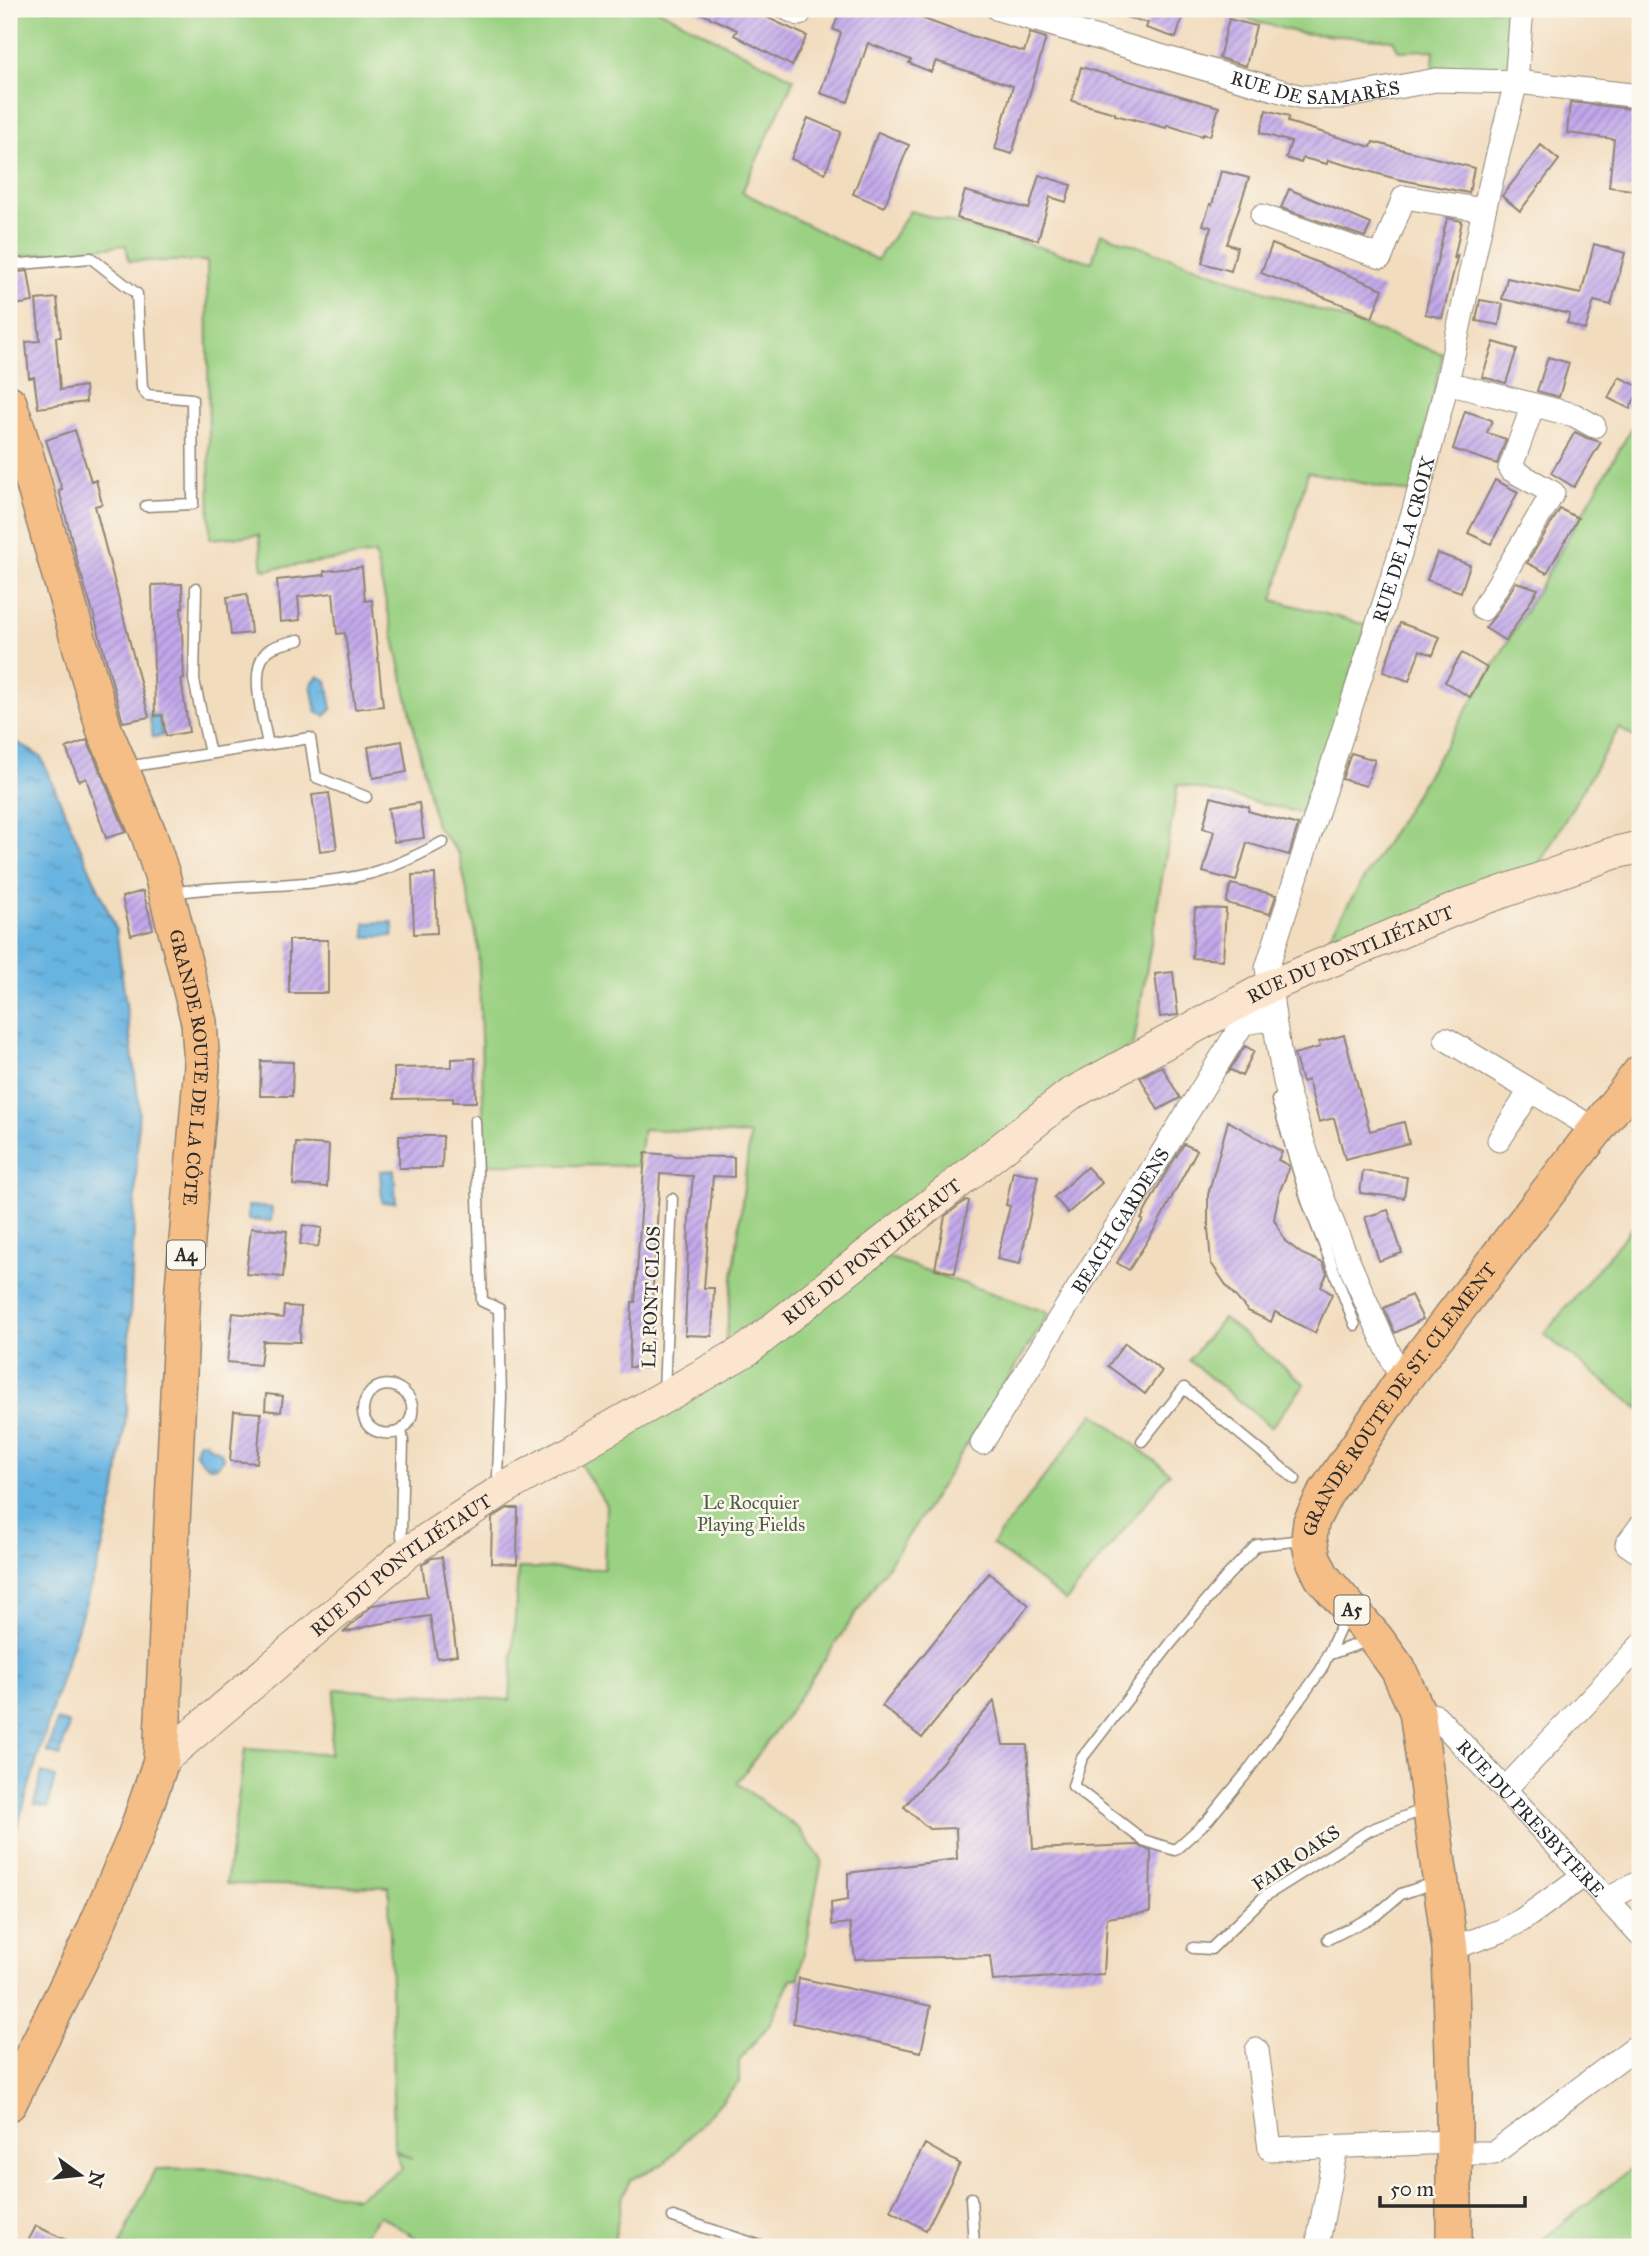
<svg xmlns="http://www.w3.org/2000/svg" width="1649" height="2256" font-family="'IM FELL Great Primer',serif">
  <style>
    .green { fill: #9bd183; stroke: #637e57; stroke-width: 2 }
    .water { fill: url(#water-ripples); stroke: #4a7086; stroke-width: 2 }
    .building { fill: url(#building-hatch) }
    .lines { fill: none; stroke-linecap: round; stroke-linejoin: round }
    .service-casing { stroke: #8e8474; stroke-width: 13 }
    .minor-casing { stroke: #8e8474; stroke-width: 25 }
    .secondary-casing { stroke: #8e8474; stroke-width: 34 }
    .primary-casing { stroke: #8e8474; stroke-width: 38 }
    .service { stroke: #fff; stroke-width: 10 }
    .minor { stroke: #fff; stroke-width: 23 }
    .secondary { stroke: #fbe5cf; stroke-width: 32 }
    .primary { stroke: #f5be86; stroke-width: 35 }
    .labels { text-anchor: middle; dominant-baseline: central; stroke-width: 5; stroke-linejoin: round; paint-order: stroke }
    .shield { fill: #fbf7ec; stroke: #696865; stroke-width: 2 }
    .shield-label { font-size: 18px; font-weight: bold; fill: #2b2b2b }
    .street-label { font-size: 19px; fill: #2b2b2b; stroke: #fbf7ec }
    .park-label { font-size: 19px; fill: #4d5d45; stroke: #fbf7ec }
  </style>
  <defs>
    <pattern id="water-ripples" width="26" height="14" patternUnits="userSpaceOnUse" patternTransform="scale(1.75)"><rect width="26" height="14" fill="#68b4e1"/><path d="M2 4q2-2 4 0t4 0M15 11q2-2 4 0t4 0" fill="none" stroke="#5693b7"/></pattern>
    <pattern id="building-hatch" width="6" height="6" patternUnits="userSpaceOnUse" patternTransform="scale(1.75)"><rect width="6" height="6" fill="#c2a8eb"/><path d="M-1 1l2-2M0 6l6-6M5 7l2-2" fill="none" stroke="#9e89bf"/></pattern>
  </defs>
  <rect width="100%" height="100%" fill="#fbf7ec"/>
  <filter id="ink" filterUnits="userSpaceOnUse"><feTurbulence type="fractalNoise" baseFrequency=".0143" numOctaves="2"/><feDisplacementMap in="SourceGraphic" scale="14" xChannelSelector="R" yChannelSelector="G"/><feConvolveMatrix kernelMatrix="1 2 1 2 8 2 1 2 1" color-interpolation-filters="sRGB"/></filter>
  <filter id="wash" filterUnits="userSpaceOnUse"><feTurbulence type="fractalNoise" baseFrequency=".00686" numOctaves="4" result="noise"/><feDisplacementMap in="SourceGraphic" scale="28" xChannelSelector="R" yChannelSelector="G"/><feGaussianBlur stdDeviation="1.57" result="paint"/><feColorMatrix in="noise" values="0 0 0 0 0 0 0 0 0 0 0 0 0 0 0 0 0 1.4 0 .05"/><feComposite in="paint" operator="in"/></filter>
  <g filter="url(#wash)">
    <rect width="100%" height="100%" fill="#f2dcbe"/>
    <!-- green -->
    <path class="green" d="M9,9h648l137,70 -52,113 135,68 33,-49 182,51 9,-29 342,121 -32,139 -103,-21 -35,128 94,25 -61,189 -128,-30 -44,259 -410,310 26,-218 -107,-6 -5,37 -153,-2 -7,-221 -19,-89 -23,-28 -61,-272 -112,16 -4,-35 -49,4 -3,-278h-78l-3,-16 -111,12 -6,-45z
      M1210,9h304l-5,61 -76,-3 1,-17 -35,1 -6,-11 -94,-7z
      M1640,414v327l-21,-13 -81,138 -224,95 186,-306z
      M1640,1218v192l-96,-76z
      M873,1252l176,61 -122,195 -140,207 -50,68 62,46 23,31 -23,118 -8,1 -22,46 -30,36v21l-74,81 -35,17 -8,18 -9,49h-190l1,-4 -45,-28 -23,32h-237l36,-78 57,-1 144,30 46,-29 -7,-18 17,8 -18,-11 -5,-261 -163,-3 19,-135 85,5 5,-65 175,11 8,-132 86,1 2,-64 -34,-54z
      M1223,1318l82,66 -34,43 -82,-67z
      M1094,1413l76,60 -104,128 -74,-57z
      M1640,2161v86h-107z"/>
    <!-- water -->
    <path class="water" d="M318,676l9,5 5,28 -7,7 -9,-4 -5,-28z
      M159,713l4,23 -10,1 -4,-22z
      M9,737l32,20 75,172 23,176 -13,311 -10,74 -15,64 -43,135 -49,166z
      M393,922v14l-28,1v-14z
      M394,1170l2,32 -14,1 -2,-32z
      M248,1206l24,2 -1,13 -23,-1z
      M199,1441h6l5,6 10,4 3,6c-5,19 -23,7 -28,-6z
      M57,1720l12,4 -9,32 -13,-4z
      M42,1773l13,4 -7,30 -14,-3z"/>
    <g id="blocks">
      <!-- building -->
      <path class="building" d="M692,9h57l58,27 -15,30 -58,-31 3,-5z
        M841,9h56l62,23 65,20 6,-19 16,5 -34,116 -17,-5 18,-63 -77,-25 -5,11 -22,-9 2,-3 -43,-17 -20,59 -28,-9 21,-60 -8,-4z
        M1114,9h46l23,7 -7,22 -30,-10 2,-5 -34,-9z
        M1229,19l27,7 -10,40 -27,-8z
        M1081,67l138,40 -9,29 -7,-2 -1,2 -35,-11 -1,3 -32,-9v1l-19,-5v-2l-43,-12z
        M1570,102l70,8v25l-1,9h-2l-5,46 -23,-3 5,-48 -47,-6z
        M1266,110l23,6 -1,6 83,25 2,-5 101,26 -5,25 -72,-14 -69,-19 -1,4 -24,-6 -2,5 -15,-5 5,-16 -31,-9z
        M808,118l33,14 -16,41 -34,-14z
        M878,132l31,13 -25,62 -31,-13z
        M1541,145l18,15 -39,51 -18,-15z
        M1221,171l28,7 -22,66 10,3 -6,24 -29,-8 9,-36 -8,-2 7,-21 2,1z
        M1039,175l32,10 -5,17 -16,-5 -12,43 -81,-22 8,-27 64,18z
        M1289,189l82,35 -6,13 -84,-29z
        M1447,218l15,3 -8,38 4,-5 -16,64 -17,-4z
        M1272,244l111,45 -11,29 -16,-6 1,-2 -96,-37z
        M1594,244l31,9 -14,52 -17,-4 -9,29 -18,-7 3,-9 -68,-15 5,-21 74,16z
        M28,271l5,31 -24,4v-33z
        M57,298l4,39h-5l4,53 25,-4 1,16 -48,6 -4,-31 -5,1 -3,-36 14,-1 -4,-41z
        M1480,300l23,4 -4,21 -23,-4z
        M1494,342l23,7 -11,34 -24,-6z
        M1548,357l21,6 -10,34 -22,-6z
        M1619,377l21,10 -10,22 -22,-11z
        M1465,411l27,9 -5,13 19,6 -9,25 -44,-15z
        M75,430l16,51 5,-1 6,24 -7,2 54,211 -26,5 -28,-103 -16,-51 -20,-78 3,-1 -16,-49z
        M1575,432l12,6 14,4 -27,45 -23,-14z
        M1495,480l23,12 -27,52 -23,-11z
        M1560,509l18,9 -31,55 -20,-10z
        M1437,553l33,12 -9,27 -34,-12z
        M362,567l3,34 7,-1 11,106 -28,3 -10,-76 -8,1 -4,-41 -35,4 2,23 -20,2 -3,-42 48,-5 -1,-4z
        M1516,582l22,7 -32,52 -21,-13 10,-12z
        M182,584l1,24h-2l3,71h-3l8,53 -23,4 -4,-21 -7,1 -3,-131z
        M247,594l4,39 -20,2 -4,-38z
        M1400,623l40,14 -7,18 -13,-5 -11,31 -26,-9z
        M1462,653l25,15 -17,29 -25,-15z
        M87,740l39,92 -20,6 -20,-60 -7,3 -13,-33z
        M402,741l5,31 -34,6 -5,-31z
        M1351,753l24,7 -9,26 -24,-7z
        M329,793l8,56 -17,2 -8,-56z
        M1211,797l38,10 -1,4 50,14 -9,30 -42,-12 -11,38 -33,-9 11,-41 -11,-3z
        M419,803l5,35 -30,4 -6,-34z
        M435,874l2,59 -23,1 -2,-59z
        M1231,884l45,11 -6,19 -44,-11z
        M143,891l10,38 -22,6 -9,-38z
        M1195,908l31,1 -3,51 -31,-2z
        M289,940h39v53h-39z
        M1173,972l5,43 -18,2 -5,-43z
        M1344,1035l26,96 34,-9 5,21 -64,16 -11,-41 -15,4 -11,-42 -6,2 -8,-28 26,-7 -1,-5z
        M1245,1046l9,5 -12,25 -11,-6 -2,1z
        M475,1058l1,44h-23v-4l-59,1v-31l58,-1v-8z
        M261,1061l32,1 -1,34h-32z
        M1162,1066l18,32 -22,12 -18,-33z
        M1228,1121l54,31 -4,8 10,5 1,4 -10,24 -5,26 11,22 17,13 21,9 4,11 -6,13 11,7 -17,39 -40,-21 -4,10 -23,-11 -20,-23 -17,-25 -3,-35v-33z
        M399,1136h44l-1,32h-43z
        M296,1143l33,2 -2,42 -34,-2z
        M1184,1144l13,6 -41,77 -27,43 -12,-7 26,-43 -2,-1 23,-43z
        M645,1153l29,2v1l60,1v20l-21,-1 -9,112h10l-2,48 -27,-1 4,-116 4,-43 -33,-2 -8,129h2l-3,65 -22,-1 3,-65h3z
        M1087,1167l15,16 -34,30 -14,-16z
        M1013,1171l25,5 -18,88 -23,-5 13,-53 -4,-1z
        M1363,1171l44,6 -3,21 -44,-5z
        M966,1200l3,1 -14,72 -20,-4 10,-53z
        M1388,1210l14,43 -23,8 -14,-44z
        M303,1225l19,3 -4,19 -18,-3z
        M251,1228l36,3 -4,46 -37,-3z
        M1411,1295l12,24 -28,14 -11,-25z
        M284,1306l17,1 -1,35 -37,-1 -3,24 -33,-3 6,-49 50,5z
        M1125,1343l37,28 -17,23 -37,-28z
        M266,1394l17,2 -2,16 -16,-2z
        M234,1411l27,2 -4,50 -27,-2z
        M508,1508h10l-1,56 -26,-1 1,-45z
        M442,1557l15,98 -20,3 -7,-42 -58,9 -29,8 30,-28 54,-8 -5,-32 10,-7z
        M989,1573l40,32 -107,133 -40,-32z
        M994,1701l9,44h24l6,104 104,-4 14,6 -1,61 -43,6 -3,56 -111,7 -3,-25 -135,3 -5,-36 -18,2 -1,-22 17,-3v-27l109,-14 -1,-31 -27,1 -25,-22z
        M799,1978l132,28 -10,46 -128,-29z
        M925,2144l35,20 -34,66 -36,-20z
        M36,2226l45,21h-56z"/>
    </g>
  </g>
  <g filter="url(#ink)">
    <use href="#blocks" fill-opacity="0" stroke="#8e8474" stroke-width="2"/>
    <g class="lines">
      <defs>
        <path id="service" d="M9,265l82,-7 46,36 5,94 5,7 45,4 1,105 -47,2
          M196,588l-2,92 16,74
          M268,745c-4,-24 -23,-83 4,-97 8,-4 18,-6 27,-8
          M126,767l184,-29 6,39 50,20
          M170,893c65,-10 133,-4 198,-19 27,-7 51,-19 75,-32
          M1288,1092l-11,8 30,101 48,124
          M475,1121l7,180 17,8 2,89 -3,78 6,10
          M664,1392l8,-193
          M401,1431c33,-28 -14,-65 -34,-34 -3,5 -4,9 -4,15 2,20 21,25 38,19l2,9 -2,93 6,17
          M1142,1441l42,-53 111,91
          M1303,1540l-46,5 -30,31 -56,67 -89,115 -9,28 70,54 32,10 33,-30 37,-45 76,-105 26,-57
          M1327,1655l43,-15
          M1328,1939l48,-24 25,-21 35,-12
          M1193,1948l18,1 54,-53 105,-66 55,-21
          M971,2198l3,47 3,2
          M673,2217l91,30"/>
        <g id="minor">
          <path d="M788,9l11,5"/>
          <path id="s1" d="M998,9l304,88h41l93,-17 80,2 124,14"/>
          <path d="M1262,216l119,41 23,-60 80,13"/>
          <path d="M1447,383l127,32 20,11"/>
          <path d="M1483,609l70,-116 -43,-24 23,-64"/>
          <path d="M1446,1039l150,91"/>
          <path d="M1499,1140l31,-49"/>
          <path id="s2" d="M1402,1381c-43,-93 -86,-188 -114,-287 -11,-41 -14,-84 -21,-126l147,-458 33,-127 37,-173 32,-128 6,-73"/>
          <path id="s3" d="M982,1443l261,-420 21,-3 10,1"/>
          <path d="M1640,1527l-13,17 13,9"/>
          <path id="s4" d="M1417,1711l19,5 204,219"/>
          <path d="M1505,1789l135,-143"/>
          <path d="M1608,1899l32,-17"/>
          <path d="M1450,1949l51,-18 21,-11 61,-44"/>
          <path d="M1257,2050l13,99 184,-7"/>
          <path d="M1454,2153h40l140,-105"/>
          <path d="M1317,2247l19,-100"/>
        </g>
        <g id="secondary">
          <path id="s5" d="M161,1761l247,-209 97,-64 243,-139 321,-254 201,-109 198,-82 146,-51 26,-6"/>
        </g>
        <g id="primary">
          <path id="s6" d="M9,403l16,50 79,276 45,106 13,40 37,147 3,44 -19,221 -22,474 -26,76 -42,97 -84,169"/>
          <path id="s7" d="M1454,2247v-154l-4,-144 -33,-238 -19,-42 -22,-30 -54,-62 -9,-19 -4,-19 2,-17 14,-28 77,-113 238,-308"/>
        </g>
      </defs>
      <!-- service casing -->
      <use href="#service" class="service-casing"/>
      <!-- minor casing -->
      <use href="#minor" class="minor-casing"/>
      <!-- secondary casing -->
      <use href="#secondary" class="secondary-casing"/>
      <!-- primary casing -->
      <use href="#primary" class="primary-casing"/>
      <!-- service -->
      <use href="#service" class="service"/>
      <!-- minor -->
      <use href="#minor" class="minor"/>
      <!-- secondary -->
      <use href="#secondary" class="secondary"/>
      <!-- primary -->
      <use href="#primary" class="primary"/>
    </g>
  </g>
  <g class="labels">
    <!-- shield labels -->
    <g class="shield">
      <rect x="167" y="1240.5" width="38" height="29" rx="5"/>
      <rect x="1334.5" y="1595.5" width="35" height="29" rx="5"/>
    </g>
    <g class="shield-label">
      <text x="186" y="1255">A4</text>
      <text x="1352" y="1610">A5</text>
    </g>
    <!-- street labels -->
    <g class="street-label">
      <text stroke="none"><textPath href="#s1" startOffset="329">RUE DE SAMARÈS</textPath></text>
      <text stroke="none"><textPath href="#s2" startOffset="887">RUE DE LA CROIX</textPath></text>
      <text stroke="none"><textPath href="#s5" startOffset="1444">RUE DU PONTLIÉTAUT</textPath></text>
      <text stroke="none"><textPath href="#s6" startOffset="693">GRANDE ROUTE DE LA CÔTE</textPath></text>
      <text stroke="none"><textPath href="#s3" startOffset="262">BEACH GARDENS</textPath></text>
      <text stroke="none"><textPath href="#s5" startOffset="877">RUE DU PONTLIÉTAUT</textPath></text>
      <text transform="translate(651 1297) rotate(-88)">LE PONT CLOS</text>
      <text stroke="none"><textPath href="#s7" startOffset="912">GRANDE ROUTE DE ST. CLEMENT</textPath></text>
      <text stroke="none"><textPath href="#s5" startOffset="310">RUE DU PONTLIÉTAUT</textPath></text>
      <text stroke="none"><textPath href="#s4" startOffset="159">RUE DU PRESBYTERE</textPath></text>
      <text transform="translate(1296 1858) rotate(-34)">FAIR OAKS</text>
    </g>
    <!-- park labels -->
    <g class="park-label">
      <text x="751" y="1502">Le Rocquier<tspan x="751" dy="22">Playing Fields</tspan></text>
    </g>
  </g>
  <!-- margin -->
  <rect width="1649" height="2256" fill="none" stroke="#fbf7ec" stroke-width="35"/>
  <!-- north arrow -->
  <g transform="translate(80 2175) rotate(105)" stroke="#fbf7ec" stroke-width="5" paint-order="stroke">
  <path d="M0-5L12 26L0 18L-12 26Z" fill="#2b2b2b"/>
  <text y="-10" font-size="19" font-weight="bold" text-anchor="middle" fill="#2b2b2b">N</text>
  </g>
  <!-- scale -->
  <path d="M1380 2196v10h145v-10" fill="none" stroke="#2b2b2b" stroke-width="3.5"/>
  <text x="1390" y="2196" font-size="21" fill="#2b2b2b" stroke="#fbf7ec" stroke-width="5" paint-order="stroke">50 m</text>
</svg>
